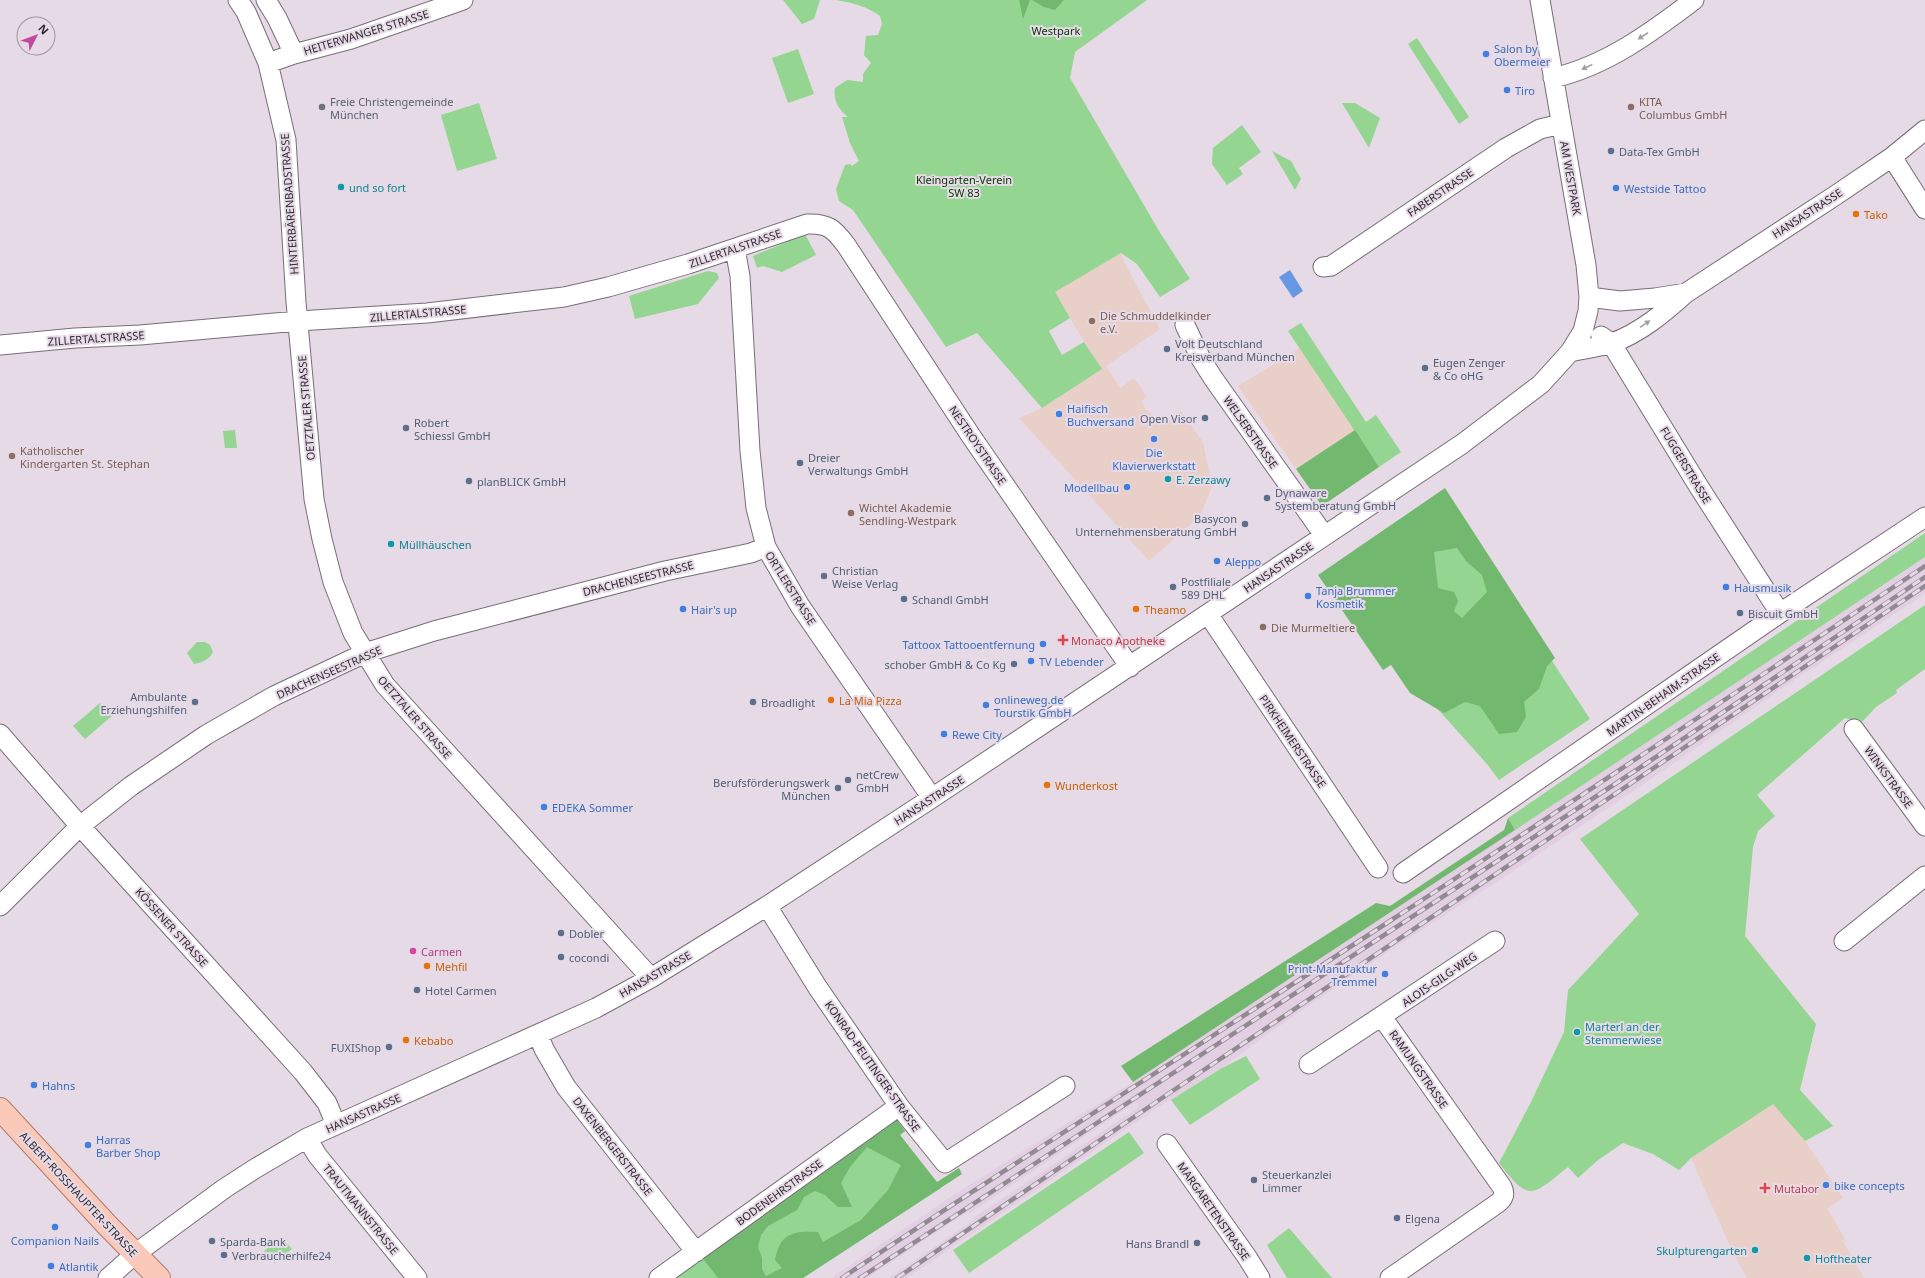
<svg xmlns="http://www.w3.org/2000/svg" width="1925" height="1278" font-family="'Noto Sans',sans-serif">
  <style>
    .commercial { fill: #e8cfc8 }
    .built { fill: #e2cfe2 }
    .green { fill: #94d591 }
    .forest { fill: #72b96f; fill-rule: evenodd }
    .water { fill: #6798e6 }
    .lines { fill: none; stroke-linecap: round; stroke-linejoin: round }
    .minor-casing { stroke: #786d78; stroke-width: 21 }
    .major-casing { stroke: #b17a6a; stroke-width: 24 }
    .minor { stroke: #fff; stroke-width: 19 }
    .major { stroke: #fac9b9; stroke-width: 22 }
    .rail-casing { stroke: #928992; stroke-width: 4.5 }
    .rail { stroke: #e7dae7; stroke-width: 3; stroke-dasharray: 9; stroke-linecap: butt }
    .oneway { fill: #a19fa1 }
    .shop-dot { fill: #3f7fe0; stroke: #e7dae7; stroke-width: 1.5 }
    .worship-dot { fill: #6b7280; stroke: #e7dae7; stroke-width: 1.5 }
    .education-dot { fill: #8d6e63; stroke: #e7dae7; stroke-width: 1.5 }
    .service-dot { fill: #5c6f8a; stroke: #e7dae7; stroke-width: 1.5 }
    .culture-dot { fill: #0f9aa8; stroke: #e7dae7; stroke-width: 1.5 }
    .food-dot { fill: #e8710a; stroke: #e7dae7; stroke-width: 1.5 }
    .health-dot { fill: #e0444e; stroke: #e7dae7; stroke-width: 1.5 }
    .hotel-dot { fill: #d1479c; stroke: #e7dae7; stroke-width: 1.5 }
    .labels { text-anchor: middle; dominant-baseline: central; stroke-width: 4; stroke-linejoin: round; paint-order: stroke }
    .park-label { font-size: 11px; fill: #033705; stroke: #e7dae7 }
    .street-label { font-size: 11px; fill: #2f2a2f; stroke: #e7dae7 }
    .shop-label { font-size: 11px; fill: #366cbe; stroke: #e7dae7; text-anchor: start }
    .worship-label { font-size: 11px; fill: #5b616d; stroke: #e7dae7; text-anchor: start }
    .education-label { font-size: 11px; fill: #785e54; stroke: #e7dae7; text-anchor: start }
    .service-label { font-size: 11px; fill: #4e5e75; stroke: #e7dae7; text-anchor: start }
    .culture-label { font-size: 11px; fill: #0d838f; stroke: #e7dae7; text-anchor: start }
    .food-label { font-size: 11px; fill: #c56008; stroke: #e7dae7; text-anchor: start }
    .health-label { font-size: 11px; fill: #be3a42; stroke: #e7dae7; text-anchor: start }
    .hotel-label { font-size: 11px; fill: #b23c85; stroke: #e7dae7; text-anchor: start }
  </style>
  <rect width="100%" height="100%" fill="#e7dae7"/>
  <!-- commercial -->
  <path class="commercial" d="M1121,253l2,7 37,69 -54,37 14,22 14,-10 13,19 -6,4 5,9 18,13 17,-12 22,31 9,45 -12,29 -51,45 -130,-143 23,-10 59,-39 -47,-77z
    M1300,348l55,82 -59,39 -58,-83z
    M1773,1104l32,37 38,57 -16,10 18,31 -3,1 22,38h-117l-15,-27 -41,-93z"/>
  <!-- built -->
  <path class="built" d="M1925,557v37l-129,85 -148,102 -144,96 -133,86 -96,66 -53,39 -68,42 -247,168h-18l85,-58 -1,-2 166,-111 -3,-5 -166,111 -2,-2 -101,67h-36l127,-86 175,-110z"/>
  <!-- green -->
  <path class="green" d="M783,0h37l-6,19 -12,5z
    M836,0h311l-72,52 -5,26 89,153 31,48 -30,18 -23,-33 -16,-11 -66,39 15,26 -21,13 13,24 22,-13 18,27 -60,39 -65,-75 -31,14 -93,-137 -14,-9 -3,-12 9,-24 5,-1 2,2 7,-5 -9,-18 -8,-26h6c-10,-8 -15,-17 -13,-29l12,-8 16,2v-8l8,-11 -7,-8 2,-19 12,-1 4,-11 -2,-8c-14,-10 -27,-13 -44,-16z
    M1417,38l52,79 -10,7 -51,-80z
    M798,49l16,45 -26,9 -16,-45z
    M479,103l18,56 -40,12 -16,-56z
    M1342,103h13l25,15 -11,30z
    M1242,125l19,27 -22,16 4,6 -16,11 -15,-21 1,-16z
    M1272,151l19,10 10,18 -6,11z
    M805,234l11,21 -34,17 -19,-6 -6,2 -4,-12z
    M708,271l9,2 2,5 -21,26 -63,15 -6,-23z
    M1301,323l65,99 10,-7 25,37 -22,15 -91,-136z
    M235,430l2,18h-12l-2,-17z
    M1441,491l149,228 -91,61 -12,-16 -61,-68 -45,-55z
    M1925,533v24l-410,273 -7,-12z
    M1925,605v64l-29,21 1,3 -21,14 -14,15 -17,-4 -88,77 18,21 -17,15 -5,16 -8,89 71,88 -16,66 33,36 -28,15 -32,-37 -82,54 -12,12 -26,-16 -30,-11 -25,17 -20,18 -10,-11c-37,30 -39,35 -69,-4l32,-61 33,-70 4,-42 71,-76 -59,-75z
    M197,642h8l5,3 3,7c-4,8 -10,10 -19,12l-7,-11z
    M100,703l12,13 -27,23 -12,-13z
    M1246,1056l14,23 -70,46 -19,-25 51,-32z
    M893,1115l12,16 -5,4 41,53 -138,90h-137z
    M1129,1132l15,21 -175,120 -16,-23z
    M1289,1228l43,50h-45l-20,-33z
    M281,1237l11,12 -17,14 -11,-12z"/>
  <!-- forest -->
  <path class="forest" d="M1019,0h11l-7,19z
    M1032,0h32l-9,10 -11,-3z
    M1355,430l24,37 -57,39 -26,-37z
    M1445,488l110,170 -8,8 -8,23 -15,13 2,15 -9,15 -18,2 -19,-28 -15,-4 -21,11 -34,-20 -19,-28 -8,5 -65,-95zM1457,548l9,13 16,14 5,17 -25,26 -8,-7 4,-10 -4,-9 -16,-4 -4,-36z
    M1508,818l7,12 -382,252 -12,-16 255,-163 14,3 114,-76z
    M893,1115l12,16 -5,4 37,47 22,-14 3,6 -159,104h-85l-18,-23zM867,1147l34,18 -13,25 -27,30 -38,22 -5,-10c-25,-1 -38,1 -43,28l7,8 -16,8 -4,-7v-11l-4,-11 3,-12 7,-9 29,-16 7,-13 11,-6 10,4 13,12h14l-11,-24 9,-16z"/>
  <!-- water -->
  <path class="water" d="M1290,270l13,21 -10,7 -14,-21z"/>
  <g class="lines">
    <defs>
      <path id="minor" d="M238,0l8,12 22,51 18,77 10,162 18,197 8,40 11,43 20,51 32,52 266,293
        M266,0l11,18 17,36
        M268,63l26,-9 57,-15 112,-39
        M1553,78c53,-12 99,-46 141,-78
        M1892,157l33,52
        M735,249l5,27 10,175 6,57 10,39 34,59 132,192
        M1323,267l8,-1 175,-118 34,-19 21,-5
        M1589,297l31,4 35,-3 31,-5
        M1185,325l16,34 12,19 111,157
        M1601,336l10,7 88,144 81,126
        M0,345l75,-7 65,-3 158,-14 129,-8 137,-16 44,-10 80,-23 119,-40c21,-1 27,5 39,21l125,191 159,231
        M1570,352c14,-3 29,-5 42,-9 28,-10 53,-31 74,-50l150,-98 56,-38 33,-27
        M1208,614l170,254
        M1854,729l71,97
        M0,734l80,92 223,246 24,31 9,22
        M1403,873l377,-260 145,-96
        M0,906l80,-80 51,-40 75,-51 68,-39 91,-43 69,-22 231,-60 86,-18 15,-6
        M767,906l51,82 81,118 46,57 120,-77
        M1844,941l81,-65
        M1382,1017l120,170c3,6 2,11 -4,16l-108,75
        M538,1034l6,15 22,38 130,165
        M1309,1064l186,-123
        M307,1138l10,17 100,123
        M1167,1144l80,113 13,21
        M108,1278l27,-24 90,-66 31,-20 51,-30 289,-130 55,-30 116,-72 165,-108 530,-354 79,-60 29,-32 13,-21 5,-20 1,-14 -3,-32 -46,-265
        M659,1278l240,-172"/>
      <path id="major" d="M0,1109l107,116 52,53"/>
    </defs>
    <!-- minor casing -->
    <use href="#minor" class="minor-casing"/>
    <!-- major casing -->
    <use href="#major" class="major-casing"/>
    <!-- minor -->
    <use href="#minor" class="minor"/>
    <!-- major -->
    <use href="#major" class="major"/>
    <defs>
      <path id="rail" d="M842,1278c182,-122 367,-239 551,-359 179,-116 355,-235 532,-353
        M860,1278l784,-513 281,-188
        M897,1278l268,-182 760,-510"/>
    </defs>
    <!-- rail casing -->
    <use href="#rail" class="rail-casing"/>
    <!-- rail -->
    <use href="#rail" class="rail"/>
  </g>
  <!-- one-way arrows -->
  <defs><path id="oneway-solid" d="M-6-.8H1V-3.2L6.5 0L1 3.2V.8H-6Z"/></defs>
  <g class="oneway">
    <use href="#oneway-solid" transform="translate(1643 36) rotate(147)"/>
    <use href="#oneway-solid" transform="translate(1587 67) rotate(154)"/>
    <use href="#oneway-solid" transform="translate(1645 324) rotate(-34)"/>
  </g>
  <!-- markers -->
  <g class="shop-dot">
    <circle cx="1486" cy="54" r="4"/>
    <circle cx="1507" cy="90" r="4"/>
    <circle cx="1616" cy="188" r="4"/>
    <circle cx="1059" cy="414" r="4"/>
    <circle cx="1154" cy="439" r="4"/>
    <circle cx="1127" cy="487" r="4"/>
    <circle cx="1217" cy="561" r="4"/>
    <circle cx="1726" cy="587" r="4"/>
    <circle cx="1308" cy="596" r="4"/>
    <circle cx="683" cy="609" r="4"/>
    <circle cx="1043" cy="644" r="4"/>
    <circle cx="1031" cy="661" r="4"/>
    <circle cx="986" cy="705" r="4"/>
    <circle cx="944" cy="734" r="4"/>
    <circle cx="544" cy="807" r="4"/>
    <circle cx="1385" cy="974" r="4"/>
    <circle cx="34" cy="1085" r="4"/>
    <circle cx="88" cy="1145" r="4"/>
    <circle cx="1826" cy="1185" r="4"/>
    <circle cx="55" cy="1227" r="4"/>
    <circle cx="51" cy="1266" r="4"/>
  </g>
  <circle class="worship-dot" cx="322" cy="107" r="4"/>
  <g class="education-dot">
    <circle cx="1631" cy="107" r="4"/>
    <circle cx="1092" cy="321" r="4"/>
    <circle cx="12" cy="456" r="4"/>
    <circle cx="851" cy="513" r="4"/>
    <circle cx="1263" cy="627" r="4"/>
  </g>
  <g class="service-dot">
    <circle cx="1611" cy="151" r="4"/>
    <circle cx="1167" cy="349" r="4"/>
    <circle cx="1425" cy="368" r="4"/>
    <circle cx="1205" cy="418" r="4"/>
    <circle cx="406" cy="428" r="4"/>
    <circle cx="800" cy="463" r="4"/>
    <circle cx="469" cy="481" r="4"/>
    <circle cx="1267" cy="498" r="4"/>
    <circle cx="1245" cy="524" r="4"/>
    <circle cx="824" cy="576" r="4"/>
    <circle cx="1173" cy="587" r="4"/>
    <circle cx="904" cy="599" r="4"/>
    <circle cx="1740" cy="613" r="4"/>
    <circle cx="1014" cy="664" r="4"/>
    <circle cx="195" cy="702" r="4"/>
    <circle cx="753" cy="702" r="4"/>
    <circle cx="848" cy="780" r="4"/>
    <circle cx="838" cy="788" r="4"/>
    <circle cx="561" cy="933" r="4"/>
    <circle cx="561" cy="957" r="4"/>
    <circle cx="417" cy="990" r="4"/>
    <circle cx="389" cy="1047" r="4"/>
    <circle cx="1254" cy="1180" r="4"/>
    <circle cx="1397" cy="1218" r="4"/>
    <circle cx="212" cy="1241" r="4"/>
    <circle cx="1197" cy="1243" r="4"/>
    <circle cx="224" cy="1255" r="4"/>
  </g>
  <g class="culture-dot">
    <circle cx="341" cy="187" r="4"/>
    <circle cx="1168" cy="479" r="4"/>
    <circle cx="391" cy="544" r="4"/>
    <circle cx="1577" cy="1032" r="4"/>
    <circle cx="1755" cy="1250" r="4"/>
    <circle cx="1807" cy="1258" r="4"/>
  </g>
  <g class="food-dot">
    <circle cx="1856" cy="214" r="4"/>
    <circle cx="1136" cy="609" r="4"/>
    <circle cx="831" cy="700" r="4"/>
    <circle cx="1047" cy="785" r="4"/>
    <circle cx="427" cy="966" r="4"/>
    <circle cx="406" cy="1040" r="4"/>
  </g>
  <g class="health-dot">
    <path d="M1061 634h4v4h4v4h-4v4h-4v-4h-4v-4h4z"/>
    <path d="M1763 1182h4v4h4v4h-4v4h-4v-4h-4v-4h4z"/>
  </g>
  <circle class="hotel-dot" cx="413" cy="951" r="4"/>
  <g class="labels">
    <!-- park labels -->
    <g class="park-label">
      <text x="1056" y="30">Westpark</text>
      <text x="964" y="179">Kleingarten-Verein<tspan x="964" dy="13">SW 83</tspan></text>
    </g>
    <!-- street labels -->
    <g class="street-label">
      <text transform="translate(366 32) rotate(-17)">HEITERWANGER STRASSE</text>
      <text transform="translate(1571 178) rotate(80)">AM WESTPARK</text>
      <text transform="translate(1440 192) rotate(-34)">FABERSTRASSE</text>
      <text transform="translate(289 204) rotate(-94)">HINTERBÄRENBADSTRASSE</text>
      <text transform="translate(1807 213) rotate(-33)">HANSASTRASSE</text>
      <text transform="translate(735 248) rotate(-19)">ZILLERTALSTRASSE</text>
      <text transform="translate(418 313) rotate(-5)">ZILLERTALSTRASSE</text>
      <text transform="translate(96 338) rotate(-4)">ZILLERTALSTRASSE</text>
      <text transform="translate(306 408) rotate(-95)">OETZTALER STRASSE</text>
      <text transform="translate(1251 432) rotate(55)">WELSERSTRASSE</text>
      <text transform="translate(978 445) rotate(56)">NESTROYSTRASSE</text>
      <text transform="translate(1686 465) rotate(59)">FUGGERSTRASSE</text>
      <text transform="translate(1278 567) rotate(-34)">HANSASTRASSE</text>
      <text transform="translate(638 578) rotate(-14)">DRACHENSEESTRASSE</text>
      <text transform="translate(791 588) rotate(58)">ORTLERSTRASSE</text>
      <text transform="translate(329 672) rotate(-24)">DRACHENSEESTRASSE</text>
      <text transform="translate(1663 694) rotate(-35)">MARTIN-BEHAIM-STRASSE</text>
      <text transform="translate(415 717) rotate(49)">OETZTALER STRASSE</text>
      <text transform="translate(1293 741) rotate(56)">PIRKHEIMERSTRASSE</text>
      <text transform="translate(1889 777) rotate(54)">WINKSTRASSE</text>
      <text transform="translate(929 800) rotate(-33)">HANSASTRASSE</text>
      <text transform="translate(172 927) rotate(48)">KÖSSENER STRASSE</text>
      <text transform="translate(655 974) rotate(-30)">HANSASTRASSE</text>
      <text transform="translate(1439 979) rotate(-34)">ALOIS-GILG-WEG</text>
      <text transform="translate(873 1066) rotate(55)">KONRAD-PEUTINGER-STRASSE</text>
      <text transform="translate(1419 1069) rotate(55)">RAMUNGSTRASSE</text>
      <text transform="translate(363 1113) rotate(-24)">HANSASTRASSE</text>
      <text transform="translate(613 1146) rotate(52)">DAXENBERGERSTRASSE</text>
      <text transform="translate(779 1192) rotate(-36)">BODENEHRSTRASSE</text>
      <text transform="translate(79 1194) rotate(47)">ALBERT-ROSSHAUPTER-STRASSE</text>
      <text transform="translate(361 1209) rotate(51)">TRAUTMANNSTRASSE</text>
      <text transform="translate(1214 1211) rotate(55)">MARGARETENSTRASSE</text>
    </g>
    <!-- shop labels -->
    <g class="shop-label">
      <text x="1494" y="48">Salon by<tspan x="1494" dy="13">Obermeier</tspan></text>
      <text x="1515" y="90">Tiro</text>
      <text x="1624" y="188">Westside Tattoo</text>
      <text x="1067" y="408">Haifisch<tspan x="1067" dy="13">Buchversand</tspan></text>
      <text x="1154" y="452" text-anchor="middle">Die<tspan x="1154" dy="13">Klavierwerkstatt</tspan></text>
      <text x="1119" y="487" text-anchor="end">Modellbau</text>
      <text x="1225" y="561">Aleppo</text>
      <text x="1734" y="587">Hausmusik</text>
      <text x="1316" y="590">Tanja Brummer<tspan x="1316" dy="13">Kosmetik</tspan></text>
      <text x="691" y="609">Hair's up</text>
      <text x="1035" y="644" text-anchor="end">Tattoox Tattooentfernung</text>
      <text x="1039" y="661">TV Lebender</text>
      <text x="994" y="699">onlineweg.de<tspan x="994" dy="13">Tourstik GmbH</tspan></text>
      <text x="952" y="734">Rewe City</text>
      <text x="552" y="807">EDEKA Sommer</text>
      <text x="1377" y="968" text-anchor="end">Print-Manufaktur<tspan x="1377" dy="13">Tremmel</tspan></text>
      <text x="42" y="1085">Hahns</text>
      <text x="96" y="1139">Harras<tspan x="96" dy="13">Barber Shop</tspan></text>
      <text x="1834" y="1185">bike concepts</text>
      <text x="55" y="1240" text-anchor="middle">Companion Nails</text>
      <text x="59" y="1266">Atlantik</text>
    </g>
    <!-- worship labels -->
    <g class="worship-label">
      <text x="330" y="101">Freie Christengemeinde<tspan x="330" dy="13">München</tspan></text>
    </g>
    <!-- education labels -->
    <g class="education-label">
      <text x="1639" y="101">KITA<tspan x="1639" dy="13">Columbus GmbH</tspan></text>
      <text x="1100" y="315">Die Schmuddelkinder<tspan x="1100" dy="13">e.V.</tspan></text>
      <text x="20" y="450">Katholischer<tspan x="20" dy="13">Kindergarten St. Stephan</tspan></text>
      <text x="859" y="507">Wichtel Akademie<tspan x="859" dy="13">Sendling-Westpark</tspan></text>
      <text x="1271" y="627">Die Murmeltiere</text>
    </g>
    <!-- service labels -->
    <g class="service-label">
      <text x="1619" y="151">Data-Tex GmbH</text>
      <text x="1175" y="343">Volt Deutschland<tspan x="1175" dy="13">Kreisverband München</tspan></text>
      <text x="1433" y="362">Eugen Zenger<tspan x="1433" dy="13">&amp; Co oHG</tspan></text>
      <text x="1197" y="418" text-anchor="end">Open Visor</text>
      <text x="414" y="422">Robert<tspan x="414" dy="13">Schiessl GmbH</tspan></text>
      <text x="808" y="457">Dreier<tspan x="808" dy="13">Verwaltungs GmbH</tspan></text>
      <text x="477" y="481">planBLICK GmbH</text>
      <text x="1275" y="492">Dynaware<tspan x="1275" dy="13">Systemberatung GmbH</tspan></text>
      <text x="1237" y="518" text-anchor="end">Basycon<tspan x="1237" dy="13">Unternehmensberatung GmbH</tspan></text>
      <text x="832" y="570">Christian<tspan x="832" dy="13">Weise Verlag</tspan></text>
      <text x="1181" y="581">Postfiliale<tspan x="1181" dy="13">589 DHL</tspan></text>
      <text x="912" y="599">Schandl GmbH</text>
      <text x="1748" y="613">Biscuit GmbH</text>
      <text x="1006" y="664" text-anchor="end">schober GmbH &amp; Co Kg</text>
      <text x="187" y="696" text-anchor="end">Ambulante<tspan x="187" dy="13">Erziehungshilfen</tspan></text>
      <text x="761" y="702">Broadlight</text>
      <text x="856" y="774">netCrew<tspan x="856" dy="13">GmbH</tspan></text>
      <text x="830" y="782" text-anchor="end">Berufsförderungswerk<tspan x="830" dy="13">München</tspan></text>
      <text x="569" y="933">Dobler</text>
      <text x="569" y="957">cocondi</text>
      <text x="425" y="990">Hotel Carmen</text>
      <text x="381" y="1047" text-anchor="end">FUXIShop</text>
      <text x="1262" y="1174">Steuerkanzlei<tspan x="1262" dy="13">Limmer</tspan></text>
      <text x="1405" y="1218">Elgena</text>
      <text x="220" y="1241">Sparda-Bank</text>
      <text x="1189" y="1243" text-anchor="end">Hans Brandl</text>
      <text x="232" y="1255">Verbraucherhilfe24</text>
    </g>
    <!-- culture labels -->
    <g class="culture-label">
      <text x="349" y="187">und so fort</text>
      <text x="1176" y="479">E. Zerzawy</text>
      <text x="399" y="544">Müllhäuschen</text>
      <text x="1585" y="1026">Marterl an der<tspan x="1585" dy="13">Stemmerwiese</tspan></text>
      <text x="1747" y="1250" text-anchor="end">Skulpturengarten</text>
      <text x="1815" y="1258">Hoftheater</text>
    </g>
    <!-- food labels -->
    <g class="food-label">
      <text x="1864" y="214">Tako</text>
      <text x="1144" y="609">Theamo</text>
      <text x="839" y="700">La Mia Pizza</text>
      <text x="1055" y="785">Wunderkost</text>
      <text x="435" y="966">Mehfil</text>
      <text x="414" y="1040">Kebabo</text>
    </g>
    <!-- health labels -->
    <g class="health-label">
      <text x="1071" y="640">Monaco Apotheke</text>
      <text x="1774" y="1188">Mutabor</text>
    </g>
    <!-- hotel labels -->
    <g class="hotel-label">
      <text x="421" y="951">Carmen</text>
    </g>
  </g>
  <!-- north arrow -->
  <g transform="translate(36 36) rotate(48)"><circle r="19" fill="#e7dae7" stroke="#9d949d"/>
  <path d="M0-3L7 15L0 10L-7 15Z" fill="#c1499e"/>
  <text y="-6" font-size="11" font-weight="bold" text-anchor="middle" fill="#2f2a2f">N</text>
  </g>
</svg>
